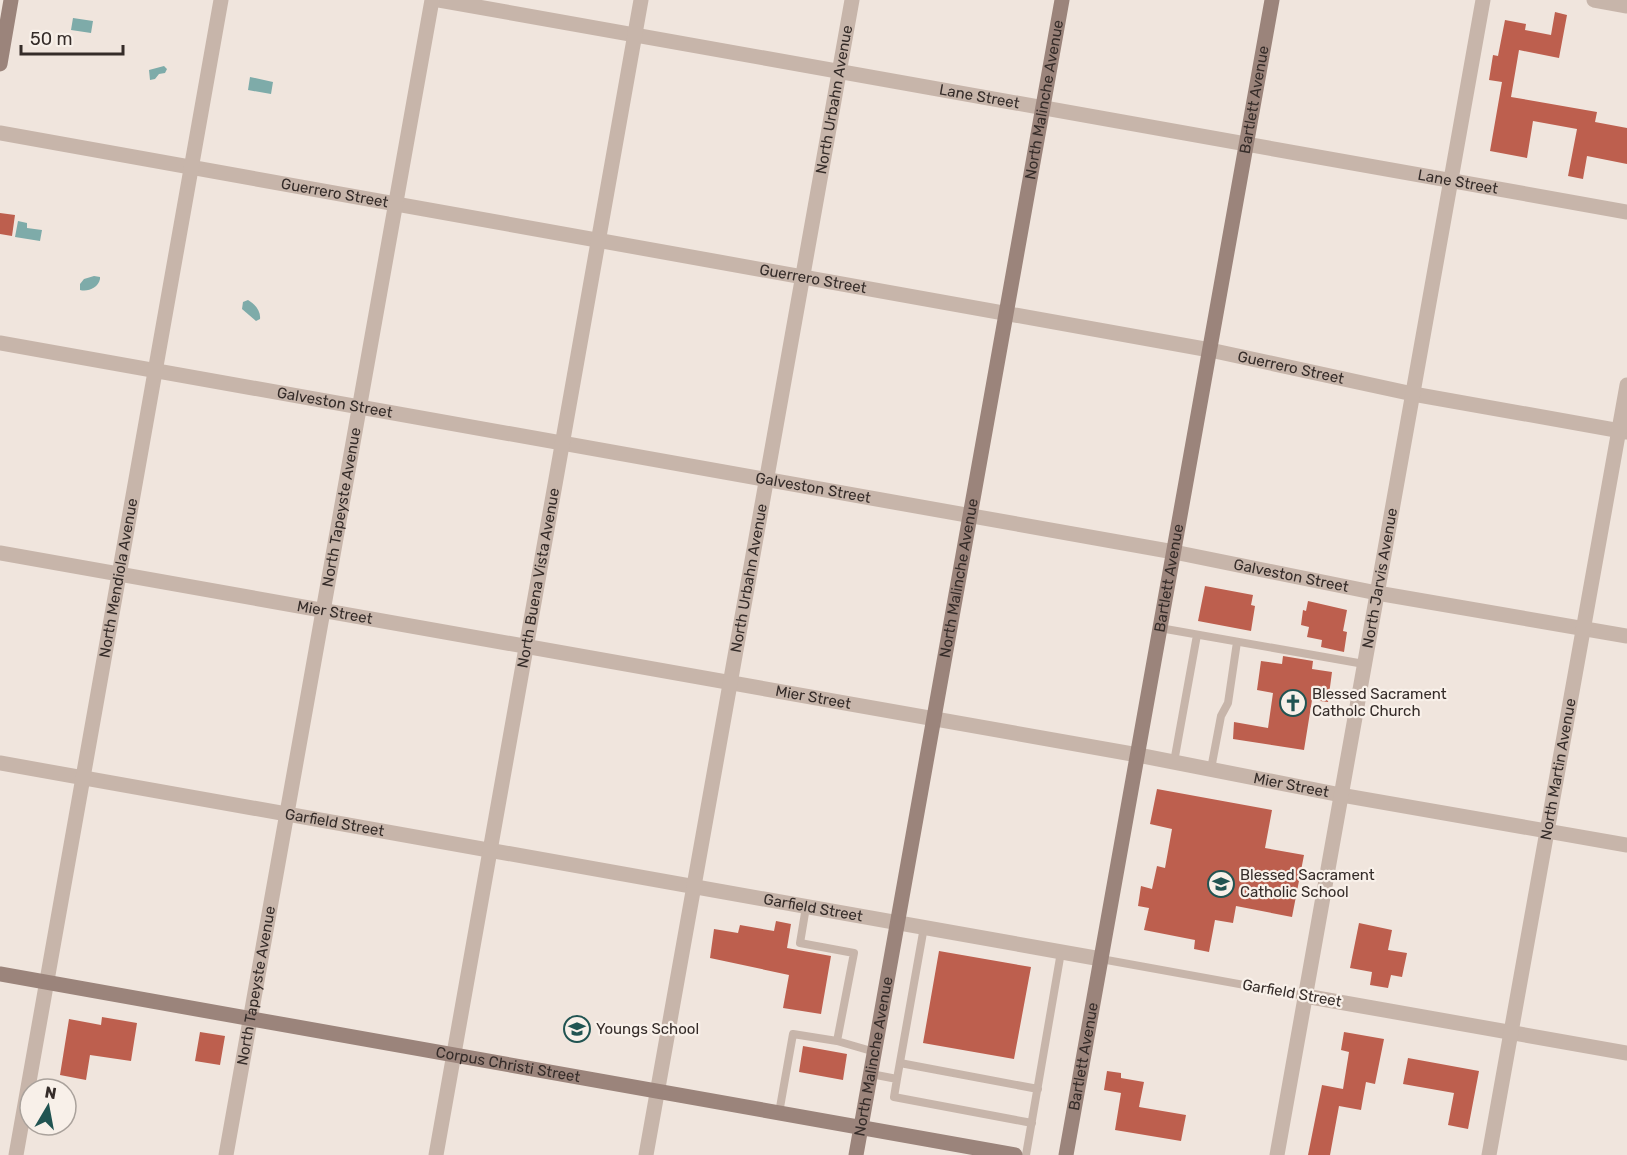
<svg xmlns="http://www.w3.org/2000/svg" width="1627" height="1155" font-family="Rubik,sans-serif">
  <style>
    .water { fill: #7eaba9 }
    .building { fill: #bd5f4e }
    .lines { fill: none; stroke-linecap: round; stroke-linejoin: round }
    .lane { stroke: #c7b5aa; stroke-width: 8 }
    .street { stroke: #c7b5aa; stroke-width: 15 }
    .secondary { stroke: #9b847b; stroke-width: 15 }
    .labels { text-anchor: middle; dominant-baseline: central; stroke-width: 4.5; stroke-linejoin: round; paint-order: stroke }
    .street-label { font-size: 15px; fill: #352c29; stroke: #f8f0e9 }
    .poi-label { font-size: 15px; fill: #352c29; stroke: #f8f0e9; text-anchor: start }
  </style>
  <rect width="100%" height="100%" fill="#f0e5dd"/>
  <!-- water -->
  <path class="water" d="M73,18l20,3 -2,12 -20,-3z
    M164,66l3,3 -2,4 -6,1 -4,5 -5,1 -1,-10z
    M250,77l23,5 -2,12 -23,-4z
    M18,221l9,2v5l15,2 -2,11 -25,-4z
    M94,276l6,1v2c-2,9 -12,13 -20,11v-6l4,-5z
    M248,300c7,4 13,11 12,19l-4,2 -14,-12 1,-7z"/>
  <!-- building -->
  <path class="building" d="M1555,12l12,3 -8,43 -40,-8 -8,47 86,15 -2,10 32,6v36l-40,-8 -4,23 -15,-3 9,-47 -44,-8 -6,37 -37,-7 12,-69 -13,-2 4,-25 5,1 7,-36 21,4 -1,6 26,5z
    M0,213l15,2 -3,21 -12,-2z
    M1205,586l48,9 -2,10 4,1 -4,25 -53,-10z
    M1308,601l39,9 -4,21 4,1 -3,20 -23,-5 1,-7 -15,-3 2,-10 -8,-2 2,-15 3,1z
    M1283,656l30,5 -1,8 20,3 -4,30 -16,-2 -8,50 -71,-11 1,-17 34,6 5,-35 -16,-3 4,-29 21,3z
    M1157,789l115,21 -7,38 39,7 -12,62 -56,-11 -3,17 -18,-3 -6,32 -15,-3 1,-9 -51,-10 5,-22 -11,-2 3,-20 11,3 5,-23 8,2 7,-39 -22,-5z
    M776,921l15,3 -4,24 44,8 -10,58 -38,-6 6,-33 -79,-17 4,-29 24,4 2,-8 34,6z
    M1359,923l33,7 -4,20 19,3 -5,24 -11,-2 -3,13 -18,-3 2,-13 -22,-4z
    M939,951l92,16 -17,92 -91,-16z
    M102,1017l35,6 -6,38 -41,-6 -4,25 -26,-5 9,-56 32,6z
    M200,1032l25,4 -5,29 -25,-4z
    M1344,1032l40,7 -9,45 -9,-2 -5,28 -22,-4 -9,49h-22l14,-70 21,4 6,-37 -8,-2z
    M803,1046l44,8 -4,26 -44,-8z
    M1408,1058l71,13 -11,58 -20,-4 6,-32 -51,-9z
    M1107,1071l14,2v5l23,4 -5,25 47,8 -5,26 -66,-11 6,-37 -17,-3z"/>
  <g class="lines">
    <!-- lane -->
    <path class="lane" d="M1160,628l204,36
      M1174,762l23,-127
      M1211,769l10,-53 7,-13 9,-61
      M806,907l-6,36 54,10 -17,88
      M1101,959l204,37
      M900,1063l138,26
      M871,1074l26,5 27,-152
      M897,1079l-3,18 138,26
      M779,1113l14,-79 44,7 38,11
      M1026,1155l35,-203"/>
    <!-- street -->
    <g class="street">
      <path id="s1" d="M439,0l1188,212"/>
      <path d="M1594,0l33,6"/>
      <path id="s2" d="M0,133l1210,217 203,44 214,38"/>
      <path id="s3" d="M0,343l1174,209 203,41 250,43"/>
      <path id="s4" d="M0,553l1138,202 203,40 286,50"/>
      <path id="s5" d="M0,763l1101,196"/>
      <path d="M1305,996l322,57"/>
      <path id="s6" d="M16,1155l205,-1155"/>
      <path id="s7" d="M226,1155l206,-1155"/>
      <path id="s8" d="M436,1155l205,-1155"/>
      <path id="s9" d="M646,1155l206,-1155"/>
      <path id="s10" d="M1277,1155l206,-1155"/>
      <path id="s11" d="M1489,1155l138,-770"/>
    </g>
    <!-- secondary -->
    <g class="secondary">
      <path d="M0,64l11,-64"/>
      <path id="s12" d="M0,974l1015,181"/>
      <path id="s13" d="M856,1155l206,-1155"/>
      <path id="s14" d="M1066,1155l206,-1155"/>
    </g>
  </g>
  <!-- icons -->
  <defs>
    <symbol id="church-ring" viewBox="-11 -11 22 22"><circle r="9.5" fill="#f8f0e9" stroke="#215452" stroke-width="1.5"/><path d="M-1.2-6h2.4v3.5h3.3v2.4h-3.3V6h-2.4V-.1h-3.3v-2.4h3.3Z" fill="#215452"/></symbol>
    <symbol id="school-ring" viewBox="-11 -11 22 22"><circle r="9.5" fill="#f8f0e9" stroke="#215452" stroke-width="1.5"/><path d="M0-5L7-2L0 1L-7-2ZM-4 1L0 2.5L4 1V4Q0 6-4 4Z" fill="#215452"/></symbol>
  </defs>
  <g fill-rule="evenodd">
    <use href="#church-ring" x="1278" y="688" width="30" height="30"/>
    <use href="#school-ring" x="1206" y="869" width="30" height="30"/>
    <use href="#school-ring" x="562" y="1014" width="30" height="30"/>
  </g>
  <g class="labels">
    <!-- street labels -->
    <g class="street-label">
      <text stroke="none"><textPath href="#s1" startOffset="549">Lane Street</textPath></text>
      <text stroke="none"><textPath href="#s9" startOffset="1072">North Urbahn Avenue</textPath></text>
      <text stroke="none"><textPath href="#s13" startOffset="1072">North Malinche Avenue</textPath></text>
      <text stroke="none"><textPath href="#s14" startOffset="1072">Bartlett Avenue</textPath></text>
      <text stroke="none"><textPath href="#s1" startOffset="1035">Lane Street</textPath></text>
      <text stroke="none"><textPath href="#s2" startOffset="340">Guerrero Street</textPath></text>
      <text stroke="none"><textPath href="#s2" startOffset="826">Guerrero Street</textPath></text>
      <text stroke="none"><textPath href="#s2" startOffset="1312">Guerrero Street</textPath></text>
      <text stroke="none"><textPath href="#s3" startOffset="340">Galveston Street</textPath></text>
      <text stroke="none"><textPath href="#s3" startOffset="826">Galveston Street</textPath></text>
      <text stroke="none"><textPath href="#s7" startOffset="658">North Tapeyste Avenue</textPath></text>
      <text stroke="none"><textPath href="#s3" startOffset="1312">Galveston Street</textPath></text>
      <text stroke="none"><textPath href="#s9" startOffset="586">North Urbahn Avenue</textPath></text>
      <text stroke="none"><textPath href="#s13" startOffset="586">North Malinche Avenue</textPath></text>
      <text stroke="none"><textPath href="#s6" startOffset="586">North Mendiola Avenue</textPath></text>
      <text stroke="none"><textPath href="#s8" startOffset="586">North Buena Vista Avenue</textPath></text>
      <text stroke="none"><textPath href="#s14" startOffset="586">Bartlett Avenue</textPath></text>
      <text stroke="none"><textPath href="#s10" startOffset="586">North Jarvis Avenue</textPath></text>
      <text stroke="none"><textPath href="#s4" startOffset="340">Mier Street</textPath></text>
      <text stroke="none"><textPath href="#s4" startOffset="826">Mier Street</textPath></text>
      <text stroke="none"><textPath href="#s11" startOffset="392">North Martin Avenue</textPath></text>
      <text stroke="none"><textPath href="#s4" startOffset="1312">Mier Street</textPath></text>
      <text stroke="none"><textPath href="#s5" startOffset="340">Garfield Street</textPath></text>
      <text stroke="none"><textPath href="#s5" startOffset="826">Garfield Street</textPath></text>
      <text stroke="none"><textPath href="#s7" startOffset="172">North Tapeyste Avenue</textPath></text>
      <text transform="translate(1292 993) rotate(10)">Garfield Street</text>
      <text stroke="none"><textPath href="#s13" startOffset="100">North Malinche Avenue</textPath></text>
      <text stroke="none"><textPath href="#s14" startOffset="100">Bartlett Avenue</textPath></text>
      <text stroke="none"><textPath href="#s12" startOffset="516">Corpus Christi Street</textPath></text>
    </g>
    <!-- poi labels -->
    <g class="poi-label">
      <text x="1312" y="694">Blessed Sacrament<tspan x="1312" dy="17">Catholc Church</tspan></text>
      <text x="1240" y="875">Blessed Sacrament<tspan x="1240" dy="17">Catholic School</tspan></text>
      <text x="596" y="1029">Youngs School</text>
    </g>
  </g>
  <!-- north arrow -->
  <g transform="translate(48 1107) rotate(10)"><circle r="28" fill="#f8f0e9" stroke="#aaa29c" stroke-width="1.5"/>
  <path d="M0-4.5L10 22L0 15L-10 22Z" fill="#215452"/>
  <text y="-9" font-size="16" font-weight="bold" text-anchor="middle" fill="#352c29">N</text>
  </g>
  <!-- scale -->
  <path d="M21 45v9h102v-9" fill="none" stroke="#352c29" stroke-width="3"/>
  <text x="30" y="45" font-size="18" fill="#352c29" stroke="#f8f0e9" stroke-width="4.5" paint-order="stroke">50 m</text>
</svg>
